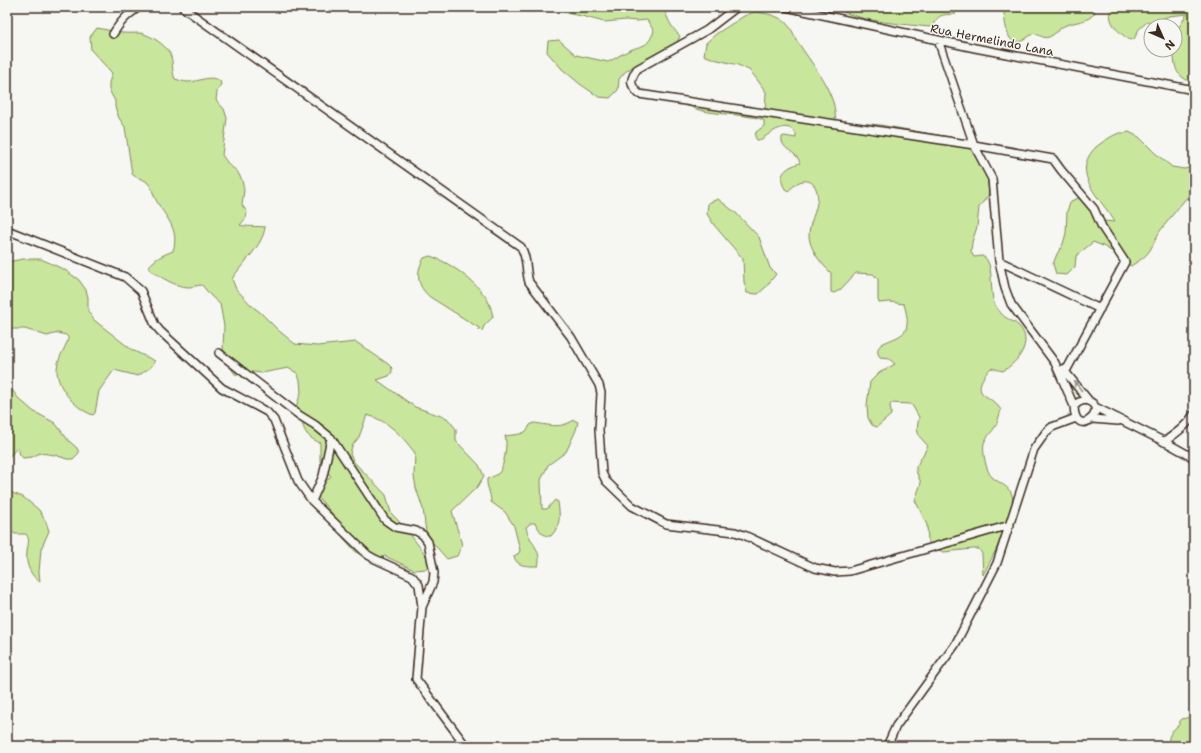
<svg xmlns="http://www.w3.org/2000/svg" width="1201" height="753" font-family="'Shantell Sans',sans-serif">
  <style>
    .green { fill: #c9e69d; stroke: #82885e }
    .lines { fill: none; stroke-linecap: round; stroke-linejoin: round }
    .street-casing { stroke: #3b2a1e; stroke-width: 10 }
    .street { stroke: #f6f6f2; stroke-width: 7 }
    .oneway { stroke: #989088 }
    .labels { text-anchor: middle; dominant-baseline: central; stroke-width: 3; stroke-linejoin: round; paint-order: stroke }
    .street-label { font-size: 12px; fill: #3b2a1e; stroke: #f6f6f2 }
  </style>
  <rect width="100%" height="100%" fill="#f6f6f2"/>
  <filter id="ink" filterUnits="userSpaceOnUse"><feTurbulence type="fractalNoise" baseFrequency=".025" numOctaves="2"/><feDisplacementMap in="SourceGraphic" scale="8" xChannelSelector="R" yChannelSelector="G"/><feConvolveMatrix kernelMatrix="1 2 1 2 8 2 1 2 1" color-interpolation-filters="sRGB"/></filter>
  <g filter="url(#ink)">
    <!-- green -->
    <path class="green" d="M558,7h106c3,12 7,20 16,29l-4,9 -28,18 -12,2 -10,6 -7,8 -1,11 -8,8 -11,-1 -19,-13 -18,-15 -15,-17 1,-11 11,-1 17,15 32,7c7,-3 13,-8 20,-11 15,-7 19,-2 26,-20l-7,-11 -10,1 -11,-1 -22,2 -22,-6 -11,-2 -10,-3z
      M865,7h81l10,7c-12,1 -17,-1 -23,11l-4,2c-25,-3 -65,-5 -87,-16l2,-1 19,-1z
      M1003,7h88l4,5c-6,11 -21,9 -31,14 -5,2 -9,9 -15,11 -5,2 -10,-2 -15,-4 -5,3 -11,9 -17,9 -12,1 -12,-26 -14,-35z
      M1111,7h83v77c-20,-10 -18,-13 -21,-34h2v-15l3,-6 9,-15 -18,2 -12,5 -10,1 -8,7 -5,10 -4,1c-12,-8 -23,-17 -19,-33z
      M754,12c11,1 24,3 32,11 7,6 8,14 13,21 12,18 27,37 34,58 2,6 2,13 3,19l44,4 75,13 11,5 15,20 6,13 2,14 -1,6 -9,11 -2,20 -5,15 -1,10 3,5 8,-1c2,1 4,2 5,4 6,9 3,32 7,43 2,4 8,12 11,14 4,3 10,5 14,9 15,16 -1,36 -16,45l-12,-3c-5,5 -15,17 -9,25 1,2 4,3 5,4 6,4 10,7 14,13 -2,6 -3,12 -6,17 -3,5 -9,10 -11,16 -2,7 2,29 8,34 7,6 18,10 20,18 5,16 -21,65 -29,80l-1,-21 -3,-5h-7l-28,3 -11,-4 -5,-7 -1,-16 -12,-25 6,-17 -5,-12v-4l12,-21 -9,-10 -2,-7 2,-12 -7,-12 -2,-1 -19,-1 -1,3 1,5v4l-14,12 -5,-2 -4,-7 -1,-13 3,-23 9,-9 16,-9 -6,-5 -9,-1c-11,-19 20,-15 26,-29 3,-8 0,-17 -2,-25l-14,-2 -11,1 -1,-3v-21l-5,-5 -17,-1 -16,17 -6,3 -3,-1v-19c-9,-9 -17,-18 -21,-31 -4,-13 5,-26 7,-39 2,-9 -1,-24 -14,-22 -5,0 -11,7 -15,10l-3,-2c-9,-15 2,-22 15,-26 -1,-2 -1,-4 -3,-6 -5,-7 -17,-9 -15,-20l2,-1 12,2v-4c-9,-15 -25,-1 -36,6h-3l-2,-3 1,-5 8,-6v-6c-4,-1 -9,-3 -13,-3 -19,-4 -52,-2 -67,-14l81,9 1,-20 -10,-14 -7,-8 -11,-5 -24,-6 -10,-4 2,-12 10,-9 28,-18z
      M97,28c7,1 14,3 21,4 7,2 15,1 22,1 10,2 23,10 29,19 5,8 2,18 6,27 4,1 9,3 13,3 11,0 22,-8 32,-1l1,3 -4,8 -1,8 8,9 3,9 -5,37 7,10 8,6 5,9 2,10 -2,15 5,7 -1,6 -6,7c5,2 18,1 25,2 -2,19 -23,36 -33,52l4,10 16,17 9,7 17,17 17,14 22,2 39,-4 32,22 4,4v4l-3,4 -12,4 38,27 32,11 9,11v12l23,24 5,11 -7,11 -25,24 10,34 -5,11 -10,3 -15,-17 -6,-10 -3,-23 -7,-21 -2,-12 1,-23c-12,-16 -27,-33 -48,-38l-8,22 -7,9 -2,8 4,8 32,33 5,18 15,16 22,29 -1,11 -13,1 -29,-14 -10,3 -11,-1 -9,-7 -16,-18 -2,-11 -6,-10 -15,-17 6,-9 9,-10 -9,-10 -2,-5v-18c-4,-2 -10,-5 -13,-9 -6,-8 -5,-18 -11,-27l5,-15 -1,-12 -3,-7 -9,-5 -26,5 -19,-2 -5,4 -3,-1 -7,-10 -5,-16 1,-22 -4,-22 -9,-8 -9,-11c-4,0 -9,2 -13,2 -14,0 -28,-10 -39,-17l-1,-4c7,-8 14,-11 24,-15 7,-23 -8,-34 -17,-51 -3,-6 -4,-13 -8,-17 -5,-5 -11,-4 -16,-9l-7,-47 -6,-9 -4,-11v-6l-6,-11v-7l3,-10 -21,-23 -1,-13z
      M1129,132l10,5 16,16 17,14 12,2 5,-1 5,-14v36c-13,13 -23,27 -34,41 -4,6 -6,13 -10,19 -4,7 -13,12 -19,16l-10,-6 -8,-8 -10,-6 -10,-4 -17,14 -1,11 -8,8 -11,-1 -3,-10 4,-10 6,-10 3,-11 1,-22 4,-10 10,-4 23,24 11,1c-14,-24 -46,-48 -19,-75 5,-4 18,-13 24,-14 3,0 6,0 9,-1z
      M718,199l18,14 23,24 11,31 6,6 -10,13 -8,7 -11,-1 -3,-11 -1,-23 -29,-34 -7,-11 1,-11z
      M430,256c20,6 46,26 57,43 3,5 5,13 6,18l-9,9 -2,5 -3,-1v-2l-49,-31c-13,-11 -15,-24 -6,-39z
      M23,259h18l24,11 14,10 7,10 2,7v14l6,9 38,30 23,11 -4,6 -13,9 -24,-6 -15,21 -4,22 -2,2c-18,-6 -41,-31 -35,-52 2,-8 7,-15 10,-23v-3l-2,-2 -8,-2 -11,3 -22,-7h-18v-67z
      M7,372l3,15 8,11 15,13 22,12 14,18 8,7 2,5 -6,6h-6l-12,-4 -15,-2 -8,4 -9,1 -3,-3 -2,-8 -11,12z
      M574,420l4,2 -2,8 -10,22 -18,13 -7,15 1,29h5l8,-9 3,2c2,14 3,23 -7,34 -9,1 -11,-6 -16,-13h-4l-5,4c2,14 17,23 12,39 -10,0 -22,1 -24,-10l5,-3 1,-3 -6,-24 -9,-14 -14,-10c0,-9 -5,-16 -4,-23 4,-2 9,-3 12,-6 5,-6 9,-31 6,-37 11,-2 21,0 25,-11l4,-2c16,2 26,6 40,-3z
      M7,491l16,6 16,13 7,12 3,9 -8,18 -2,23 1,10c-9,-6 -15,-18 -13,-29 0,-7 4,-13 -1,-19h-11l-5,-4 -3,-2z
      M1194,716v30h-25c-2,-10 3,-16 10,-21l1,-4 2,-2z"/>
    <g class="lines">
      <defs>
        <path id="street" d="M182,7l339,240c7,12 4,22 8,35l42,55 28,48 2,8 -2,37 3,43 4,8 26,25 34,18 69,8 9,3 71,33 20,4 15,-1 160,-46
          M737,7l-30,23 -70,39c-7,11 -8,15 2,25l335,51 79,14 8,11 33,39 8,18 23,35 -59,109
          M786,7l189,41 219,42
          M113,34c8,-13 14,-19 26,-27
          M938,40l36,105 18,34 7,82 101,48
          M7,230l118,47 16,14 14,34 5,6 62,57 45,24 7,8 24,61 14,20 56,54 7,4 37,17 7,9 3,22 -6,72 50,67
          M999,261l6,27 6,16 44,59 19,43
          M219,353l80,62 16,10 16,13 54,82 10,7 21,4 7,4 5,7 6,31 -1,9 -11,25
          M1063,369l26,32
          M1085,400c28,6 -10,43 -11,6l5,-4z
          M1095,407l72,36 27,15
          M1092,419l26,2
          M1164,442c11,-8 23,-16 30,-28
          M312,501l11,-25 8,-38
          M887,746l9,-20 59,-81 42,-82 37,-114 12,-17 6,-5 24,-9"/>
      </defs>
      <!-- street casing -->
      <use href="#street" class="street-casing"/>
      <!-- street -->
      <use href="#street" class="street"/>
    </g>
    <!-- one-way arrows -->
    <defs><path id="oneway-shaft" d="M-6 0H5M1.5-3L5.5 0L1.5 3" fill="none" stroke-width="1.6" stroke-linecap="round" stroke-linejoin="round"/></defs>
    <use class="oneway" href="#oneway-shaft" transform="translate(1078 386) rotate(-128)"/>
  </g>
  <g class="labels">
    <!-- street labels -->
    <g class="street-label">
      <text transform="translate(992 40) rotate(11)">Rua Hermelindo Lana</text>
    </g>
  </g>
  <!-- margin -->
  <rect width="1201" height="753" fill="none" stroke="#f6f6f2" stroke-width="24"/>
  <rect x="12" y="12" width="1177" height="729" fill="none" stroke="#3b2a1e" stroke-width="1.5" filter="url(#ink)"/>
  <!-- north arrow -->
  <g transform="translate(1163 38) rotate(135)"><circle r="19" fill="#f6f6f2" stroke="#aba49d"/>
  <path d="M0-3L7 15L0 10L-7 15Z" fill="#3b2a1e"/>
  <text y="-6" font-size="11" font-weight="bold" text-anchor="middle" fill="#3b2a1e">N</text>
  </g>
</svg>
